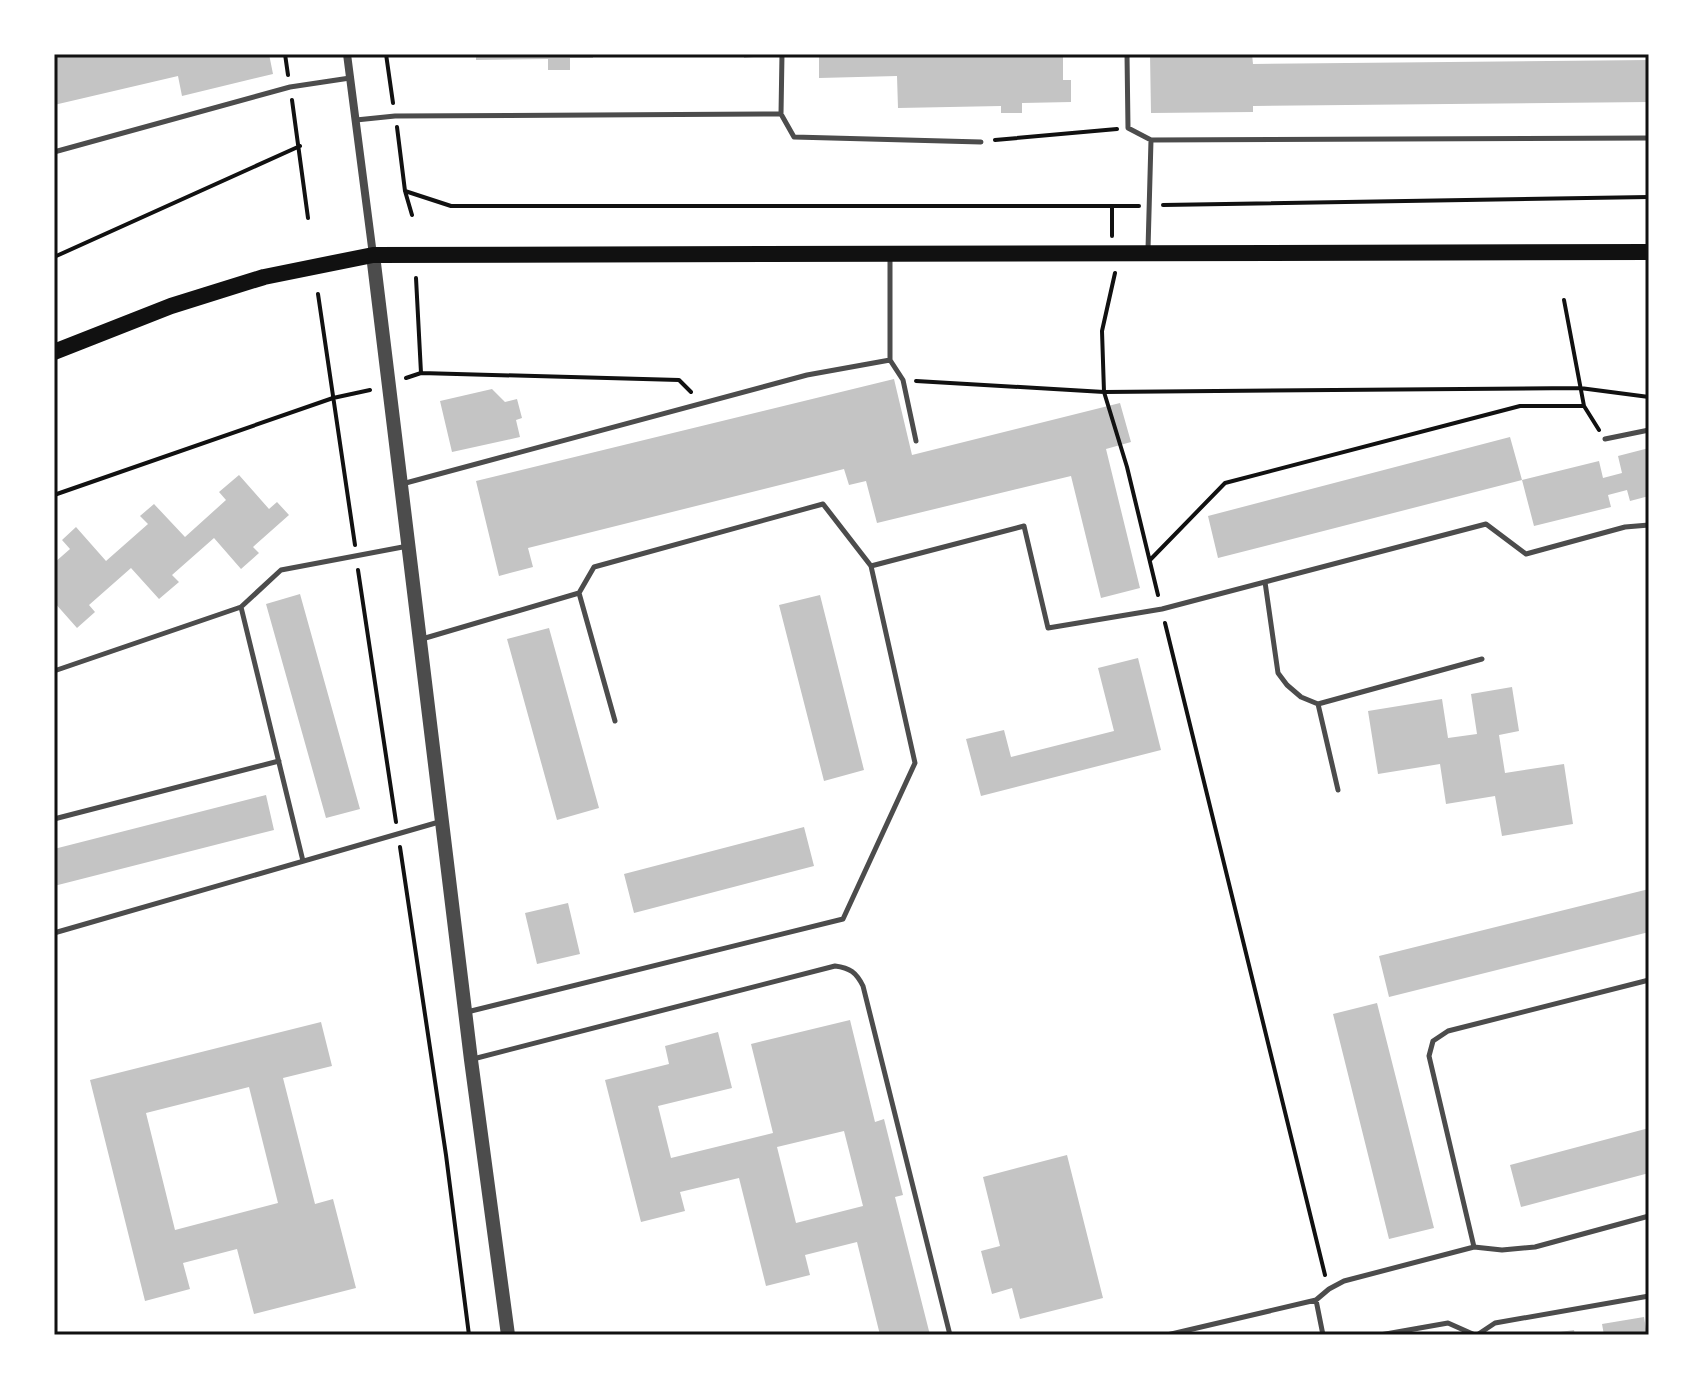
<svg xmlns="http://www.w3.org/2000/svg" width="1703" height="1389" font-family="'PT Sans',sans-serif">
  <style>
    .building { fill: #c4c4c4; fill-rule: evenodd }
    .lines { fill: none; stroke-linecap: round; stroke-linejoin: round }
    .path { stroke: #111; stroke-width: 4 }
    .service { stroke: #4c4c4c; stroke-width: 5 }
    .minor { stroke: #4c4c4c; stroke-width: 8 }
    .tertiary { stroke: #4c4c4c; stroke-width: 14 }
    .secondary { stroke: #111; stroke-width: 16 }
    .neatline { fill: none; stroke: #111; stroke-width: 3 }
  </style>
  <rect width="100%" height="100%" fill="#fff"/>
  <!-- building -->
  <path class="building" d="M54,54h215l4,20 -91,22 -4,-20 -124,29z
    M476,54h117v4h-23v12h-22v-11l-72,1z
    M744,54h20v2l-20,2z
    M819,54h244v26h8v22l-49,1v10h-21v-7l-103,2 -1,-32 -78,2z
    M1150,54h102l1,10 396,-4v42l-396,4v6l-102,1z
    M894,379l18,76 208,-52 11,39 -25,7 34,139 -39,10 -30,-122 -194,47 -11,-42 -17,4 -5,-16 -316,79 5,19 -34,9 -23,-95z
    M492,389l13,13 12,-3 5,19 -6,2 4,17 -68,15 -12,-51z
    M1510,437l12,43 77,-19 4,17 19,-5 -4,-17 31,-8v48l-19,5 -3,-11 -19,5 3,12 -77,19 -12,-46 -304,78 -10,-42z
    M239,475l30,34 8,-7 12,13 -36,32 6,6 -18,16 -27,-31 -42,37 7,7 -20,17 -28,-31 -42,37 6,7 -18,16 -23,-26v-39l16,-14 -8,-9 14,-13 30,34 42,-37 -8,-8 14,-12 31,33 41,-37 -7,-8z
    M300,594l60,215 -34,9 -60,-214z
    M820,595l44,175 -40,11 -45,-176z
    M549,628l50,180 -42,12 -50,-181z
    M1138,658l23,92 -180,46 -15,-57 38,-9 7,27 103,-26 -16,-63z
    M1512,687l7,44 -20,4 6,38 59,-9 9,60 -71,12 -7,-40 -49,8 -6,-40 -62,10 -10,-63 74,-12 6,39 29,-4 -6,-40z
    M266,795l8,35 -220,56v-37z
    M804,827l10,39 -180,47 -10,-39z
    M1649,889v43l-260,65 -10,-41z
    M568,903l12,51 -43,10 -12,-51z
    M1377,1003l57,225 -45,11 -56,-225z
    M850,1020l25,102 9,-3 19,76 -8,2 35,138h-50l-23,-93 -52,13 5,20 -44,11 -27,-108 -59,14 5,19 -44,11 -36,-142 64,-16 -4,-18 53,-14 14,56 -74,18 13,52 102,-25 -22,-89zM844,1131l19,75 -67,17 -19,-76z
    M321,1022l11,44 -49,12 32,126 18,-5 23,89 -102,26 -17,-65 -54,14 7,26 -45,12 -55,-221zM249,1087l29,116 -103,27 -29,-117z
    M1649,1128v45l-128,34 -11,-42z
    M1067,1155l36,143 -83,21 -8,-31 -20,6 -11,-43 19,-5 -17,-69z
    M1644,1317l3,18h-43l-2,-11z
    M1574,1330l1,5h-21l-1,-2z"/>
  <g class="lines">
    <!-- path -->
    <path class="path" d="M285,54l3,21
      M386,54l7,49
      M292,100l16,118
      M397,127l8,64 7,24
      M995,140l122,-11
      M405,191l46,15h688
      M1163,205l486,-8
      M1112,206v30
      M54,257l246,-111
      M1115,273l-13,58 2,61 23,75 31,128
      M416,278l5,95
      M318,294l37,251
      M1564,300l20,106 15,24
      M406,378l15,-5 258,7 12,12
      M916,381l188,11 476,-4 69,9
      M54,495l279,-97 37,-8
      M1150,560l75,-77 295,-77h64
      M358,570l38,252
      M1165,623l160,652
      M400,847l46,308 23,180"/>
    <!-- service -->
    <path class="service" d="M782,54l-1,60 13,23 187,5
      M1127,54l1,74 23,12
      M356,120l39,-4 386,-2
      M54,152l236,-65 60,-9
      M1148,249l3,-109 498,-2
      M890,255v105l13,20 13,61
      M1605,439l44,-9
      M402,484l405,-109 83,-15
      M1265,582l13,91 9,12 14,12 17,7 164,-45
      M241,607l62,254
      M422,639l157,-46
      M54,671l187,-64 40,-37 127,-24
      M1318,704l20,86
      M615,721l-36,-128 15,-26 229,-63 48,62
      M54,819l225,-58
      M54,933l385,-111
      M467,1012l376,-93 72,-156 -44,-197 153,-40 24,102 114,-19 324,-85 40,30 99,-27 24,-2
      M473,1059l362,-93c15,2 21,6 28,20l87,349
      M1474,1247l-45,-191 4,-15 15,-10 201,-51
      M1316,1300l7,35
      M1167,1335l149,-35 13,-11 15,-8 130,-34 28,3 33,-3 114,-31
      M1380,1335l68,-12 27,12
      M1477,1335l18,-12 154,-27"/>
    <!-- minor -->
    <path class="minor" d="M347,54l26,201"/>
    <!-- tertiary -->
    <path class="tertiary" d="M373,255l98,805 37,275"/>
    <!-- secondary -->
    <path class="secondary" d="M54,352l117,-46 93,-29 109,-22 1276,-3"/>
  </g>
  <!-- border -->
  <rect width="1703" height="1389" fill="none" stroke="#ffffff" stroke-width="112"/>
  <rect x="56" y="56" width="1591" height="1277" class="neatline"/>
</svg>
